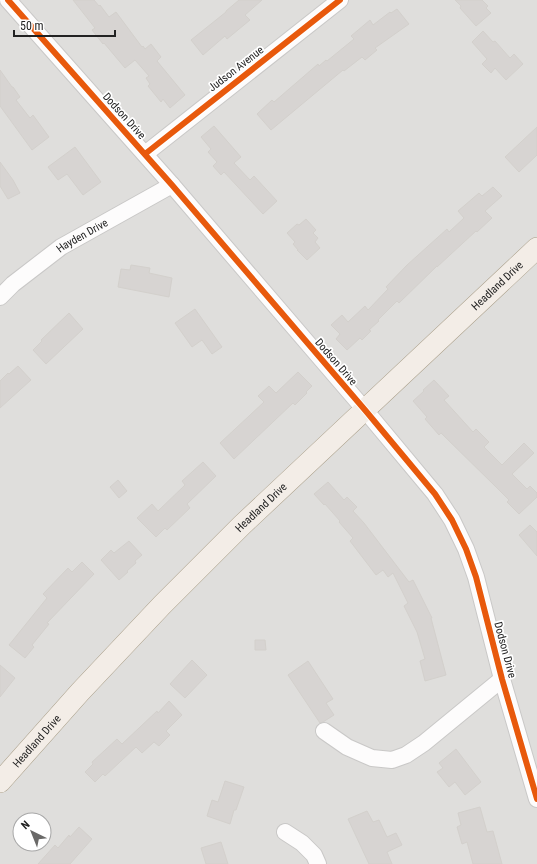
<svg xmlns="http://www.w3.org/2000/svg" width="537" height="864" font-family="'Roboto Condensed',sans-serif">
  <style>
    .residential { fill: #dfdedc; fill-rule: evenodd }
    .building { fill: #d7d4d2; stroke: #d3d0cc }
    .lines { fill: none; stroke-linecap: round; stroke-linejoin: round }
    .minor-casing { stroke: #c9c8c7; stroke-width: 18 }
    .major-casing { stroke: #a79c86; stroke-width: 22 }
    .minor { stroke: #fdfcfc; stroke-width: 16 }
    .major { stroke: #f3ede7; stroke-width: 21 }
    .cycleway-casing { stroke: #fff; stroke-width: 8 }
    .cycleway { stroke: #e8590c; stroke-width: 6 }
    .labels { text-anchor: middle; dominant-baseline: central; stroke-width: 3.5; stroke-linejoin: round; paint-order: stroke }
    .street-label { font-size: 11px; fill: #222; stroke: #fff }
  </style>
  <rect width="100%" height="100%" fill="#f0eeeb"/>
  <!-- residential -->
  <path class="residential" d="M0,0h537v864h-537zM20,820h24v24h-24z"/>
  <!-- building -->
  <path class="building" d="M73,0h21l5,6 1,-1 9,12 7,-5 26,35 1,-1 2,3 6,-5 10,13 -4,4 28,34 -15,13 -7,-9 -2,3 -13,-16 2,-2 -4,-6 3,-2 -14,-16 -10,8 -21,-25 -1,1 -11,-14 3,-2z
    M239,0h23l-17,15 5,5 -23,19 -2,-3 -22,19 -12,-15 35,-28v-1z
    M455,0h27l6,6 -2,2 5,5 -15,13 -16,-18 1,-2z
    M397,9l12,15 -34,24 2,2 -12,10 -3,-3 -18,14 -1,-1 -72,60 -14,-16 15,-14 2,2 44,-38 1,2 7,-6 1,1 27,-22 -3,-3 19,-16 3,5 17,-13 1,1z
    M483,31l10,11 2,-1 15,17 4,-4 9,10 -17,16 -11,-12 -4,5 -9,-9 5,-5 -15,-17z
    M0,70l12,17h1l7,10 -4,3 14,18 3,-3 16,22 -17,13 -32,-44z
    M214,126l27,31 -7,6 16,17 4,-4 23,25 -14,13 -39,-42 -3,3 -8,-9 4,-4 -9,-10 3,-3 -10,-12z
    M537,127v28l-18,17 -14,-15z
    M75,147l26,35 -18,13 -16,-21 -9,6 -10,-13z
    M0,162l13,18 7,13 -12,6 -8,-13z
    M493,187l9,9 -17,15 7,7 -15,14 -1,-1 -39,36v-1l-38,37 -2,-2 -19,19 1,1 -10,9 2,1 -9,9 -2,-2 -13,12 -11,-11 4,-5 -9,-9 11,-10 6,7 17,-16 3,4 20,-21 -2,-2 21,-22 40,-36 2,3 15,-14 -6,-7 21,-18 3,3z
    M306,219l10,11 -3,3 5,5 -3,4 5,6 -13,12 -10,-10h1l-5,-6 2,-2 -8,-9 10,-9 2,1z
    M131,265l19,3 -1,5 23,5 -3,19 -51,-10 3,-18 9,1z
    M195,309l27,38 -10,7 -10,-14 -10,7 -17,-24z
    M69,313l14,16 -37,35 -13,-14 9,-9 -1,-1z
    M18,366l13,14 -31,28v-27l8,-8 1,1z
    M298,372l14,14 -6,6 1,1 -12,12 -2,-2 -59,56 -14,-16 44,-41 -6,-6 11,-10 7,7z
    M434,380l15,16 -5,4 29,32 3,-3 13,13 -5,5 18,18 22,-22 10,10 -22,21 15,15 3,-3 7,7v4l-18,17 -12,-12 2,-2 -14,-14 -54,-53 -2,2 -14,-16 2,-2 -14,-16 11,-10 -1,-1z
    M203,462l13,14 -29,28 3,4 -23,22 -2,-2 -9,9 -19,-19 15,-14 6,7 27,-26 -3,-4z
    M118,480l9,11 -8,7 -9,-11z
    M328,482l16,18 3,-3 10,10 -4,4 11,12 45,59 4,-2 19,38h-1l15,57 -21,6 -5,-20 5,-2 -8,-27 -13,-26 4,-3 -15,-30 -5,4 -5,-7 -7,5 -26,-34 3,-3 -14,-16 1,-1 -15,-17 -1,1 -10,-11z
    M530,525l7,7v24l-18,-21z
    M129,541l13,14 -7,6 1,2 -9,8 1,1 -9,8 -18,-20 10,-10 3,3z
    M82,562l12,12 -47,49 2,1 -17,21 2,2 -9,11 -16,-13 38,-47 -4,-4 25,-26 4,4z
    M255,640h10l1,10h-11z
    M192,660l15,15 -22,23 -15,-14z
    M308,661l25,38 -7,4 8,12 -11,7 -3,1 -32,-48z
    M0,665l15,13 -15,19z
    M169,701l13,14 -16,16 4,4 -11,11 -5,-4 -12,11 -6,-6 -31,29 -2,-2 -8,8 -10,-10 8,-8 -1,-2 25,-23 5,5 35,-33 1,2z
    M456,749l25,33 -16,13 -10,-13 -6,5 -12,-15 6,-4 -4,-5z
    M225,781l19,6 -8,23h-2l-4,14 -23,-8 5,-16 6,2z
    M480,807l7,25 6,-1 9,33h-29l-6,-22 -5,2 -5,-17 4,-2 -3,-12z
    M367,811l6,11 6,-2 8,17 9,-4 6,12 -15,7 5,12h-23l-21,-45z
    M79,827l13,12 -22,25h-32l17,-19 3,3 11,-13 1,2z
    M221,842l7,22h-22l-5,-16z"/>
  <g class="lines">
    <defs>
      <g id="minor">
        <path d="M8,0l164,185 193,225 70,84 17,26 14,29 10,28 26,102 35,120"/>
        <path d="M145,154l195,-154"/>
        <path id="s1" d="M0,297l13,-13 48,-37 111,-62"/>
        <path d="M324,731l23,16 25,11 20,2 14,-5 18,-12 78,-64"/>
        <path d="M285,832l17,11 12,12 4,9"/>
      </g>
      <g id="major">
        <path id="s2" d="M0,782l80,-90 82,-87 80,-80 295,-277"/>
      </g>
    </defs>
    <!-- minor casing -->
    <use href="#minor" class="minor-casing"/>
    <!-- major casing -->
    <use href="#major" class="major-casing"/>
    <!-- minor -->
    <use href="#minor" class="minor"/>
    <!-- major -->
    <use href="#major" class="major"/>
    <defs>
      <path id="cycleway" d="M8,0l164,185 193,225 70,84 17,26 14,29 10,28 26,102 35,120
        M145,154l195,-154"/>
    </defs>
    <!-- cycleway casing -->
    <use href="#cycleway" class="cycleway-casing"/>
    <!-- cycleway -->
    <use href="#cycleway" class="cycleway"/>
  </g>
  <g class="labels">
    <!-- street labels -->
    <g class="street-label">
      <text transform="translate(236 69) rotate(-38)">Judson Avenue</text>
      <text transform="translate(124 116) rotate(48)">Dodson Drive</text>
      <text stroke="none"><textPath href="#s1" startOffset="103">Hayden Drive</textPath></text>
      <text stroke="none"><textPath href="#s2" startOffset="703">Headland Drive</textPath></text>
      <text transform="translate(336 362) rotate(49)">Dodson Drive</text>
      <text stroke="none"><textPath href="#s2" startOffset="379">Headland Drive</textPath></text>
      <text transform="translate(505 650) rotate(75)">Dodson Drive</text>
      <text stroke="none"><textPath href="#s2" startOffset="55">Headland Drive</textPath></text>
    </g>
  </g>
  <!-- north arrow -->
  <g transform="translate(32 832) rotate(317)"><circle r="19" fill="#ffffff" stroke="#a7a7a7"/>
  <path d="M0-3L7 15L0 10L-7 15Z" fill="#6a6968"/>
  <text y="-6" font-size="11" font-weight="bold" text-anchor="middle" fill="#222222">N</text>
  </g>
  <!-- scale -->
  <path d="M14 30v6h101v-6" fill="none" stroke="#222222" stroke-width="2"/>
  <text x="20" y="30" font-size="12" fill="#222222" stroke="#ffffff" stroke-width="3" paint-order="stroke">50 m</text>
</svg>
